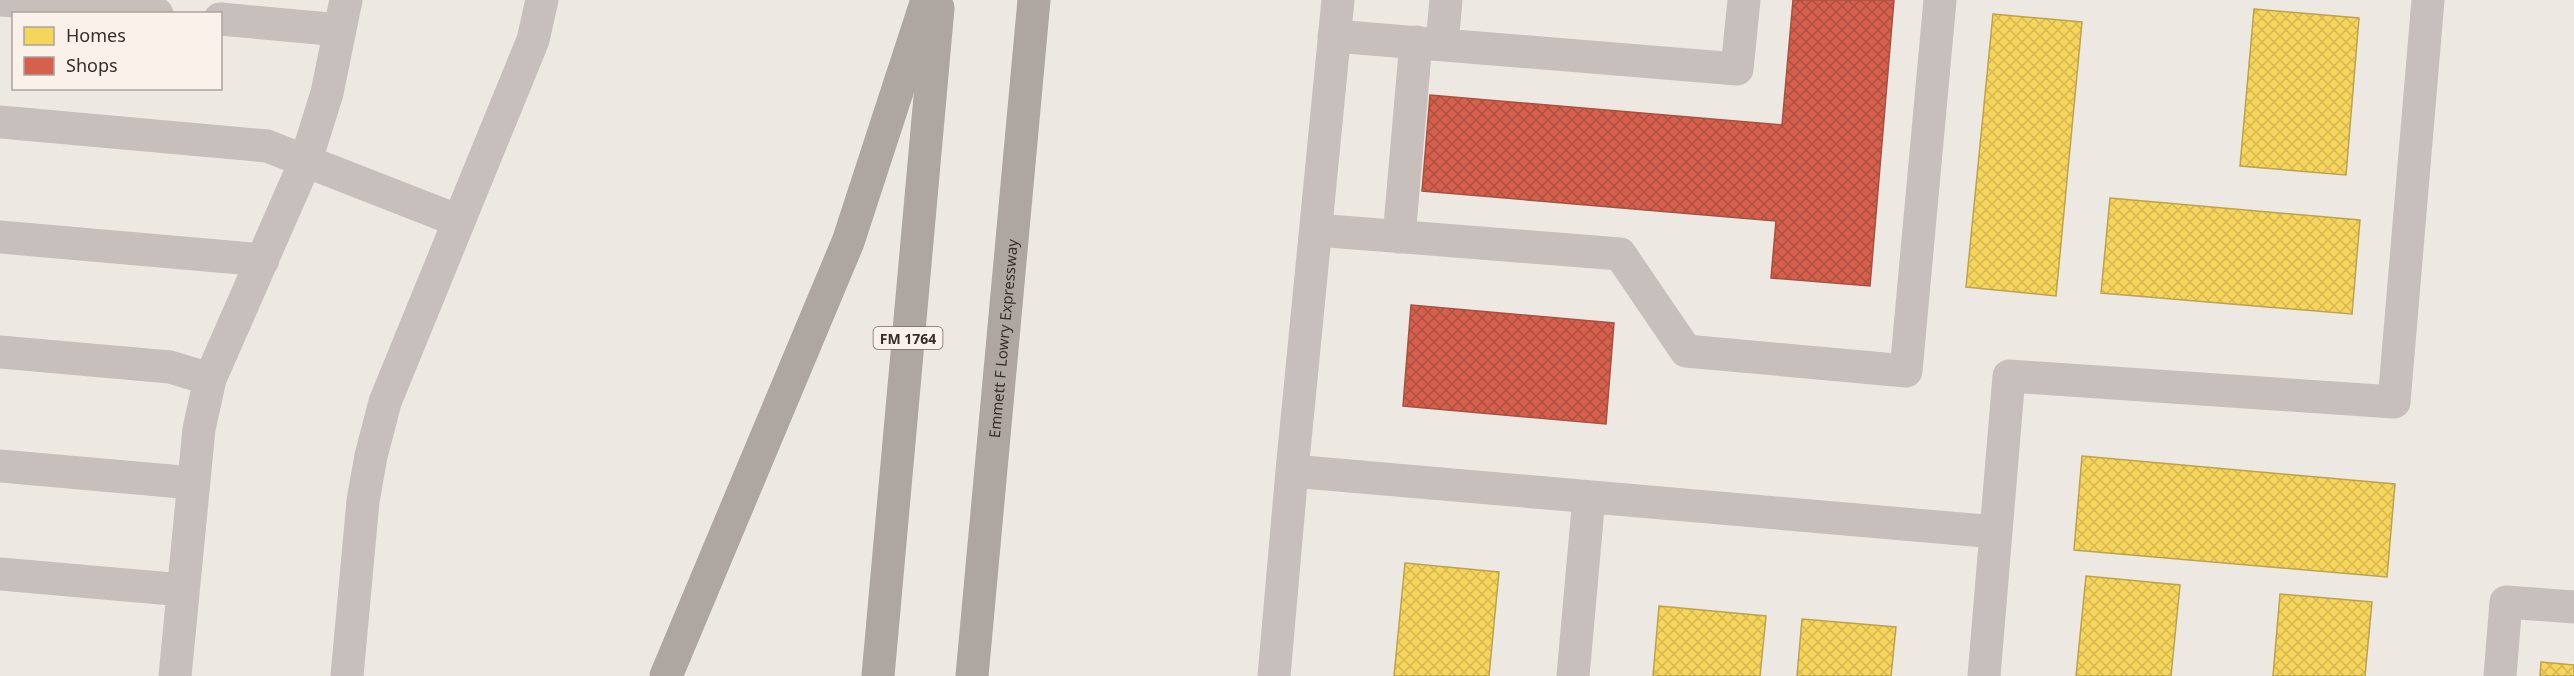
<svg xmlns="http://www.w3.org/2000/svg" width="2574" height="676" font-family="'Noto Sans',sans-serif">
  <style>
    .homes { fill: url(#homes-cross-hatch); stroke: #bda34d; stroke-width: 1.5 }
    .shops { fill: url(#shops-cross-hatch); stroke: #a65142; stroke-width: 1.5 }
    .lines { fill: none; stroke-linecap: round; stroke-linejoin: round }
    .minor { stroke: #c6bfbb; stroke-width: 33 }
    .highway { stroke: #ada6a1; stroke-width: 33 }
    .labels { text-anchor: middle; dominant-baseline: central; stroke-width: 6; stroke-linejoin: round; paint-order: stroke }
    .shield { fill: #f9f1ea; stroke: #716863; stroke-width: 1.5 }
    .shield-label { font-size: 14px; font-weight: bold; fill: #372d29 }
    .street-label { font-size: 15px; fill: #372d29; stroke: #f9f1ea }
  </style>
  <defs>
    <pattern id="homes-cross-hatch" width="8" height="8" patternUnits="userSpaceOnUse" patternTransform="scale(1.5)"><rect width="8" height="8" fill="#f6d55c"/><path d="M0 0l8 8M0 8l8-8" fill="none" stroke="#d4b750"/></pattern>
    <pattern id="shops-cross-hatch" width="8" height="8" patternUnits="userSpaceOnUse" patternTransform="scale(1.5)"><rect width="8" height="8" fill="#d6604d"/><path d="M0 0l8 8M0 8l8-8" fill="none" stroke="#ae5040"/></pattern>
  </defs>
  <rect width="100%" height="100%" fill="#eee8e2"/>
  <!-- homes -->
  <path class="homes" d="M2254,9l105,9 -13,157 -106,-9z
    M1993,14l89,8 -26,274 -90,-9z
    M2110,198l250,22 -8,94 -251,-21z
    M2082,456l313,28 -8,93 -313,-27z
    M1405,563l94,9 -10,104h-95z
    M2086,576l94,9 -9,91h-95z
    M2280,594l92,8 -7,74h-92z
    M1659,606l107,10 -6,60h-107z
    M1802,619l94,8 -5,49h-94z
    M2541,662l33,3v11h-34z"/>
  <!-- shops -->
  <path class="shops" d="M1793,0h101l-24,286 -99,-8 5,-57 -354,-30 8,-96 352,30z
    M1411,305l203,18 -8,101 -203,-18z"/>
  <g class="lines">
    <!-- minor -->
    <path class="minor" d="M2,0l155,14
      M220,19l120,11
      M1334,36l403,33 7,-69
      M1442,44l4,-44
      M0,122l267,24 192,75
      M1316,230l304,24 66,97 220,20 34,-371
      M0,237l263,23
      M1399,237l17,-195
      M0,352l170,15 40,12
      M0,466l193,17
      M1292,471l704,61
      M0,574l183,16
      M175,676l24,-247 11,-50 96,-219 21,-67 19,-93
      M347,676l16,-175 8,-45 14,-54 148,-362 9,-40
      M1274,676l18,-205 46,-471
      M1573,676l16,-179
      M1984,676l25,-300 385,26 34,-402
      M2500,676l6,-74 68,5"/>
    <!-- highway -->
    <g class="highway">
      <path d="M666,676l182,-434 79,-242"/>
      <path d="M878,676l60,-668"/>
      <path id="s1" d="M972,676l62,-676"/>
    </g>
  </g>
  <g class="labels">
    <!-- shield labels -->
    <rect class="shield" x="873.5" y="327" width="69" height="22" rx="4.5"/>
    <g class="shield-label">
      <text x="908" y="338">FM 1764</text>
    </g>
    <!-- street labels -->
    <g class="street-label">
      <text stroke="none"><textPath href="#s1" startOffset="339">Emmett F Lowry Expressway</textPath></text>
    </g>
  </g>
  <!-- legend -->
  <rect x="12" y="12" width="210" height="78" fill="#f9f1ea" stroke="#aba39d" stroke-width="1.5"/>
  <rect x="24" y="27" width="30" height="18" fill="#f6d55c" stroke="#aba39d" stroke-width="1.5"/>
  <text x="66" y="42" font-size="18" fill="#372d29">Homes</text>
  <rect x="24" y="57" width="30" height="18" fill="#d6604d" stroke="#aba39d" stroke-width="1.5"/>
  <text x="66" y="72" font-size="18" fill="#372d29">Shops</text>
</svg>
